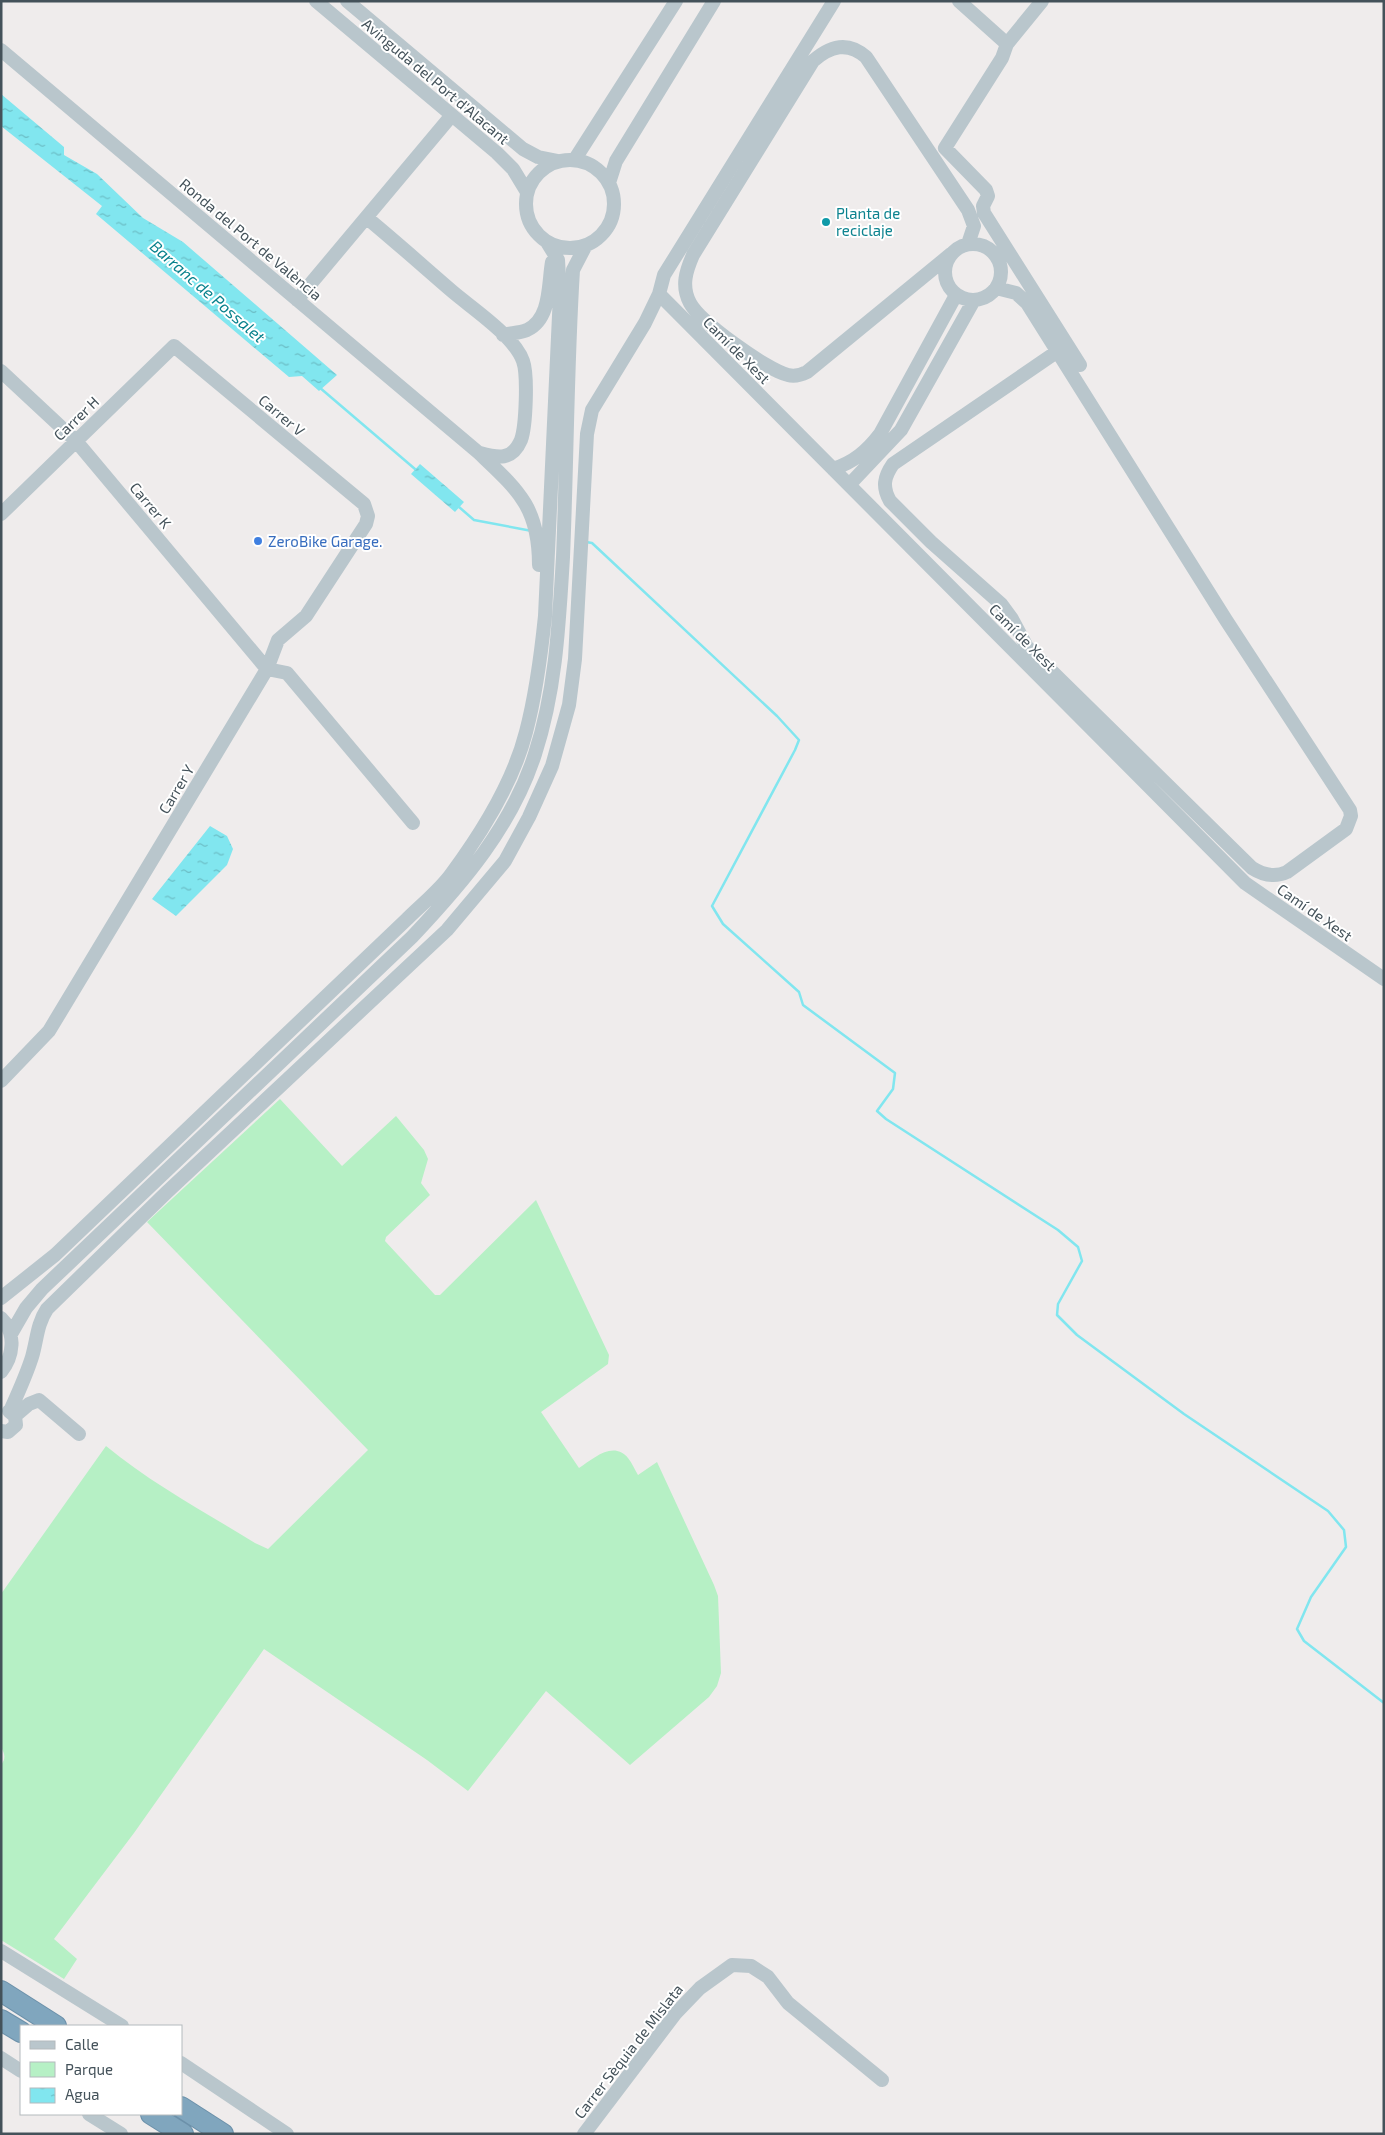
<svg xmlns="http://www.w3.org/2000/svg" width="1385" height="2135" font-family="'Exo 2',sans-serif">
  <style>
    .green { fill: #b6f0c5 }
    .water { fill: url(#water-ripples) }
    .lines { fill: none; stroke-linecap: round; stroke-linejoin: round }
    .stream { stroke: #81e6ef; stroke-width: 2.5 }
    .highway-casing { stroke: #6c91aa; stroke-width: 22 }
    .minor { stroke: #b9c6cc; stroke-width: 14 }
    .highway { stroke: #80a6be; stroke-width: 20 }
    .culture-dot { fill: #0f9aa8; stroke: #fff; stroke-width: 2 }
    .shop-dot { fill: #3f7fe0; stroke: #fff; stroke-width: 2 }
    .labels { text-anchor: middle; dominant-baseline: central; stroke-width: 4; stroke-linejoin: round; paint-order: stroke }
    .street-label { font-size: 15px; fill: #44525a; stroke: #fff }
    .culture-label { font-size: 15px; fill: #0d838f; stroke: #fff; text-anchor: start }
    .shop-label { font-size: 15px; fill: #366cbe; stroke: #fff; text-anchor: start }
    .water-label { font-size: 16px; font-style: italic; fill: #07818c; stroke: #fff }
  </style>
  <defs>
    <pattern id="water-ripples" width="26" height="14" patternUnits="userSpaceOnUse" patternTransform="scale(1.25)"><rect width="26" height="14" fill="#81e6ef"/><path d="M2 4q2-2 4 0t4 0M15 11q2-2 4 0t4 0" fill="none" stroke="#6bbdc5"/></pattern>
  </defs>
  <rect width="100%" height="100%" fill="#efecec"/>
  <!-- green -->
  <path class="green" d="M280,1099l62,67 54,-50 28,34 4,9 -7,24 9,12 -44,42 -1,4 50,54h5l96,-95 73,155 -1,9 -67,48 38,56c14,-9 34,-28 49,-10 4,5 7,12 10,17l19,-13 57,123 4,11 3,77 -4,13 -8,11 -79,68 -84,-74 -78,100 -41,-31 -163,-111 -130,184 -80,106 23,20 -13,20 -63,-39v-175c5,-6 4,-11 0,-18v-153l105,-148c46,38 99,66 149,97l13,6 100,-99 -221,-228z"/>
  <!-- water -->
  <path class="water" d="M1,94l63,53v8l33,19 46,44 40,24 154,133 -18,16 -17,-15 -13,1 -193,-163 6,-8 -101,-80z
    M420,464l44,38 -9,10 -44,-38z
    M210,826l17,10 6,13 -6,16 -51,51 -24,-17z"/>
  <g class="lines">
    <!-- stream -->
    <path class="stream" d="M319,387l96,82
      M459,507l15,13 58,11
      M586,542l6,1 185,173 22,24 -4,10 -83,156 11,18 76,68 4,13 92,68 -2,16 -16,22 9,8 172,111 20,17 4,14 -24,43 -1,11 20,20 107,79 144,97 16,19 2,17 -35,50 -14,32 7,12 80,62"/>
    <defs>
      <path id="highway" d="M1,1991l55,35
        M1,2020l20,12
        M181,2107l42,27
        M151,2114l32,20"/>
    </defs>
    <!-- highway casing -->
    <use href="#highway" class="highway-casing"/>
    <!-- minor -->
    <path class="minor" d="M316,1l181,152 16,16 14,23
      M347,1l176,148 15,8 20,4
      M959,1l48,43 35,-43
      M1007,44l-5,14 -57,90 41,42 2,6 -5,10 1,7 96,152
      M1,50l478,403c39,37 60,54 60,112
      M575,159l101,-158
      M526 204a44 44 0 1 1 88 0a44 44 0 1 1-88 0Z
      M609,183l7,-22 98,-160
      M367,218c29,24 57,49 86,74 20,17 61,44 70,69 5,14 3,65 -2,79 -9,21 -23,18 -41,13
      M945 272a28 28 0 1 1 56 0a28 28 0 1 1-56 0Z
      M951,254l-144,118c-6,3 -12,5 -19,3 -21,-5 -88,-53 -98,-72 -9,-17 -4,-32 3,-48l120,-194c17,-15 35,-20 53,-4l102,153 6,16 -6,18
      M996,288l20,5 11,10 199,317 124,190 1,6 -5,13 -59,43c-13,6 -24,3 -35,-4l-225,-221 -15,-28 -11,-15 -70,-62 -41,-41c-8,-14 -6,-24 3,-37l165,-113
      M659,294l586,589 139,96
      M297,300l155,-185
      M503,335c8,-2 17,-2 24,-5 24,-11 21,-45 25,-68
      M1,371l75,70 191,228
      M833,469c21,-7 34,-18 47,-35l76,-139
      M849,485l52,-55 73,-130
      M1,514l173,-168 190,158 4,12 -2,8 -60,92 -28,24 -11,29 -218,362 -48,50
      M267,669l20,4 126,150
      M1,1298l54,-43 352,-336c15,-15 33,-29 45,-46 31,-42 61,-90 74,-141 10,-38 15,-77 19,-116l15,-322 -2,-34 -11,-18
      M1,1318c16,15 12,39 0,54
      M11,1334l15,-26 16,-19 370,-352c51,-54 100,-111 123,-183 21,-64 24,-131 28,-197 4,-96 4,-192 10,-287l13,-25
      M10,1411c8,-18 16,-35 22,-54 5,-17 5,-33 15,-48l120,-117 280,-262 58,-69 24,-44 23,-51 17,-61 6,-46 12,-225 5,-24 53,-87 14,-29 5,-19 170,-274
      M15,1416l14,-12 10,-4 40,34
      M1,1431l7,1 8,-7 -1,-9 -6,-5
      M1,1951l121,75
      M1,2058l20,13
      M181,2063l106,71
      M89,2114l32,20
      M584,2134l91,-120 25,-26 32,-23 19,1 17,11 20,26 94,77"/>
    <!-- highway -->
    <use href="#highway" class="highway"/>
  </g>
  <!-- markers -->
  <circle class="culture-dot" cx="826" cy="222" r="5"/>
  <circle class="shop-dot" cx="258" cy="541" r="5"/>
  <g class="labels">
    <!-- street labels -->
    <g class="street-label">
      <text transform="translate(436 81) rotate(40)">Avinguda del Port d'Alacant</text>
      <text transform="translate(251 239) rotate(40)">Ronda del Port de València</text>
      <text transform="translate(737 350) rotate(45)">Camí de Xest</text>
      <text transform="translate(282 415) rotate(40)">Carrer V</text>
      <text transform="translate(76 418) rotate(-44)">Carrer H</text>
      <text transform="translate(151 505) rotate(50)">Carrer K</text>
      <text transform="translate(1023 637) rotate(45)">Camí de Xest</text>
      <text transform="translate(176 789) rotate(-59)">Carrer Y</text>
      <text transform="translate(1315 912) rotate(35)">Camí de Xest</text>
      <text transform="translate(628 2051) rotate(-52)">Carrer Sèquia de Mislata</text>
    </g>
    <!-- culture labels -->
    <g class="culture-label">
      <text x="836" y="213">Planta de<tspan x="836" dy="17">reciclaje</tspan></text>
    </g>
    <!-- shop labels -->
    <g class="shop-label">
      <text x="268" y="541">ZeroBike Garage.</text>
    </g>
    <!-- water labels -->
    <g class="water-label">
      <text transform="translate(208 291) rotate(41)">Barranc de Possalet</text>
    </g>
  </g>
  <!-- border -->
  <rect width="1385" height="2135" fill="none" stroke="#44525a" stroke-width="5"/>
  <!-- legend -->
  <rect x="20" y="2025" width="162" height="90" fill="#ffffff" stroke="#b4babd"/>
  <rect x="30" y="2041" width="25" height="8" fill="#b9c6cc" stroke="#b4babd"/>
  <text x="65" y="2050" font-size="15" fill="#44525a">Calle</text>
  <rect x="30" y="2062" width="25" height="15" fill="#b6f0c5" stroke="#b4babd"/>
  <text x="65" y="2075" font-size="15" fill="#44525a">Parque</text>
  <rect x="30" y="2088" width="25" height="15" fill="url(#water-ripples)" stroke="#b4babd"/>
  <text x="65" y="2100" font-size="15" fill="#44525a">Agua</text>
</svg>
